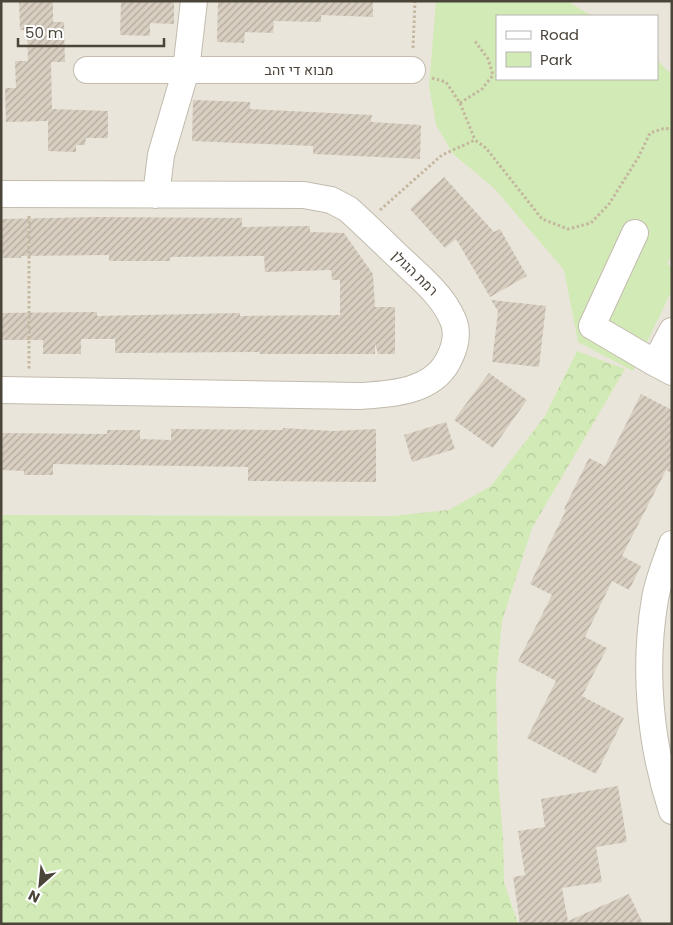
<svg xmlns="http://www.w3.org/2000/svg" width="673" height="925" font-family="Poppins,Heebo,sans-serif">
  <style>
    .residential { fill: #eae5da; fill-rule: evenodd }
    .forest { fill: url(#forest-crowns) }
    .park { fill: #d2eab5 }
    .building { fill: url(#building-hatch) }
    .lines { fill: none; stroke-linecap: round; stroke-linejoin: round }
    .minor-casing { stroke: #c2bbae; stroke-width: 28 }
    .path { stroke: #c4b79f; stroke-width: 3; stroke-dasharray: 2.5 2.5; stroke-linecap: butt }
    .minor { stroke: #fff; stroke-width: 26 }
    .labels { text-anchor: middle; dominant-baseline: central; stroke-width: 4; stroke-linejoin: round; paint-order: stroke }
    .street-label { font-size: 14px; fill: #4b4439; stroke: #fff }
  </style>
  <defs>
    <pattern id="forest-crowns" width="20" height="18" patternUnits="userSpaceOnUse" patternTransform="scale(1.25)"><rect width="20" height="18" fill="#d2eab5"/><path d="M2 6a3 3 0 1 1 6 0M12 15a3 3 0 1 1 6 0" fill="none" stroke="#b6ca9c"/></pattern>
    <pattern id="building-hatch" width="6" height="6" patternUnits="userSpaceOnUse" patternTransform="scale(1.25)"><rect width="6" height="6" fill="#d8cfc1"/><path d="M-1 1l2-2M0 6l6-6M5 7l2-2" fill="none" stroke="#b1aa9e"/></pattern>
  </defs>
  <rect width="100%" height="100%" fill="#f6f3ec"/>
  <!-- residential -->
  <path class="residential" d="M1,1h671v923h-671zM497,16h160v63h-160z"/>
  <!-- forest -->
  <path class="forest" d="M577,351l48,18 -93,159 -30,93 -6,60 2,96 5,60 1,45 14,42h-517v-409l392,1 56,-6 42,-24 54,-70z"/>
  <!-- park -->
  <path class="park" d="M436,1h131l25,15h-95v63h160v-19l15,15v179l-5,10 5,3v23l-39,81 -55,-29 -14,-72 -70,-82 -41,-34 -17,-29 -7,-39z"/>
  <!-- building -->
  <path class="building" d="M19,1h34v21h11l1,40h-14l1,47 56,2v27h-22l-1,7h-9v7l-28,-1v-30l-42,1 -1,-34h11l-1,-27h13l-1,-31h-7z
    M121,1h53v23l-24,-1v13l-30,-1z
    M218,1h155v16l-52,-2v7l-47,-1 -1,12 -28,-1 -1,11 -27,-1z
    M193,100l57,2v7l122,6 -1,7 50,3 -1,34 -107,-5v-8l-121,-5z
    M444,177l50,55 6,-3 27,47 -37,21 -34,-58 -11,9 -35,-39z
    M97,217l145,1v9l68,-1v6l34,1 29,41 2,33h20v47h-17l-3,-11v11h-115l-1,-2 -144,1v-14h-34v15h-38v-14h-42v-27l96,-1v4l143,-3v3l100,-1v-35h-8l-1,-10 -66,2 -1,-16 -94,1v4h-61v-6l-88,1v2h-20v-39z
    M491,300l55,6 -7,61 -47,-5 6,-51z
    M489,373l38,27 -34,48 -39,-28z
    M641,394l31,16v63l-6,-3 -44,86 19,10 -12,24 -17,-9 -27,56 22,11 -25,48 42,22 -28,56 -69,-36 29,-57 -38,-20 34,-66 -22,-11 36,-74 -2,-1 25,-51 16,8z
    M446,422l9,27 -43,13 -8,-27z
    M283,428l50,3 43,-2v53l-128,-1v-14l-195,-3v11h-29v-4l-23,-1v-37l106,1v-4h33v9l31,1v-11l112,1z
    M618,786l9,56 -31,5 6,35 -40,6 6,33 61,-27 14,30h-123l-7,-47 12,-2 -7,-44 27,-4 -4,-28z"/>
  <g class="lines">
    <defs>
      <path id="minor" d="M87,70h325
        M1,194l303,1 27,5 17,9c19,17 37,35 56,53 18,17 39,34 49,58 6,14 2,28 -5,41 -16,31 -57,33 -88,35l-359,-6
        M156,195l5,-40 25,-85 8,-69
        M635,233l-43,93 63,37
        M672,331l-17,32 17,9
        M672,544c-6,18 -14,36 -17,55 -12,70 -5,145 17,212"/>
    </defs>
    <!-- minor casing -->
    <use href="#minor" class="minor-casing"/>
    <!-- path -->
    <path class="path" d="M413,48l2,-47
      M432,78l14,4 14,21 15,37
      M460,103l22,-14 11,-14 -5,-16 -13,-18
      M380,210l62,-55 33,-15 11,8 56,71 26,10 23,-6 18,-19 29,-46 12,-25 15,-5 7,2
      M29,216v153"/>
    <!-- minor -->
    <use href="#minor" class="minor"/>
  </g>
  <g class="labels">
    <!-- street labels -->
    <g class="street-label">
      <text x="299" y="70">מבוא די זהב</text>
      <text transform="translate(415 273) rotate(44)">רמת הגולן</text>
    </g>
  </g>
  <!-- border -->
  <rect width="673" height="925" fill="none" stroke="#4b4439" stroke-width="5"/>
  <!-- legend -->
  <rect x="496" y="15" width="162" height="65" fill="#ffffff" stroke="#b7b4b0"/>
  <rect x="506" y="31" width="25" height="8" fill="#ffffff" stroke="#b7b4b0"/>
  <text x="540" y="40" font-size="15" fill="#4b4439">Road</text>
  <rect x="506" y="52" width="25" height="15" fill="#d2eab5" stroke="#b7b4b0"/>
  <text x="540" y="65" font-size="15" fill="#4b4439">Park</text>
  <!-- north arrow -->
  <g transform="translate(40 885) rotate(207)" stroke="#ffffff" stroke-width="4" paint-order="stroke">
  <path d="M0-4L9 19L0 12L-9 19Z" fill="#4b4439"/>
  <text y="-8" font-size="14" font-weight="bold" text-anchor="middle" fill="#4b4439">N</text>
  </g>
  <!-- scale -->
  <path d="M18 38v8h146v-8" fill="none" stroke="#4b4439" stroke-width="2.5"/>
  <text x="25" y="38" font-size="15" fill="#4b4439" stroke="#ffffff" stroke-width="4" paint-order="stroke">50 m</text>
</svg>
